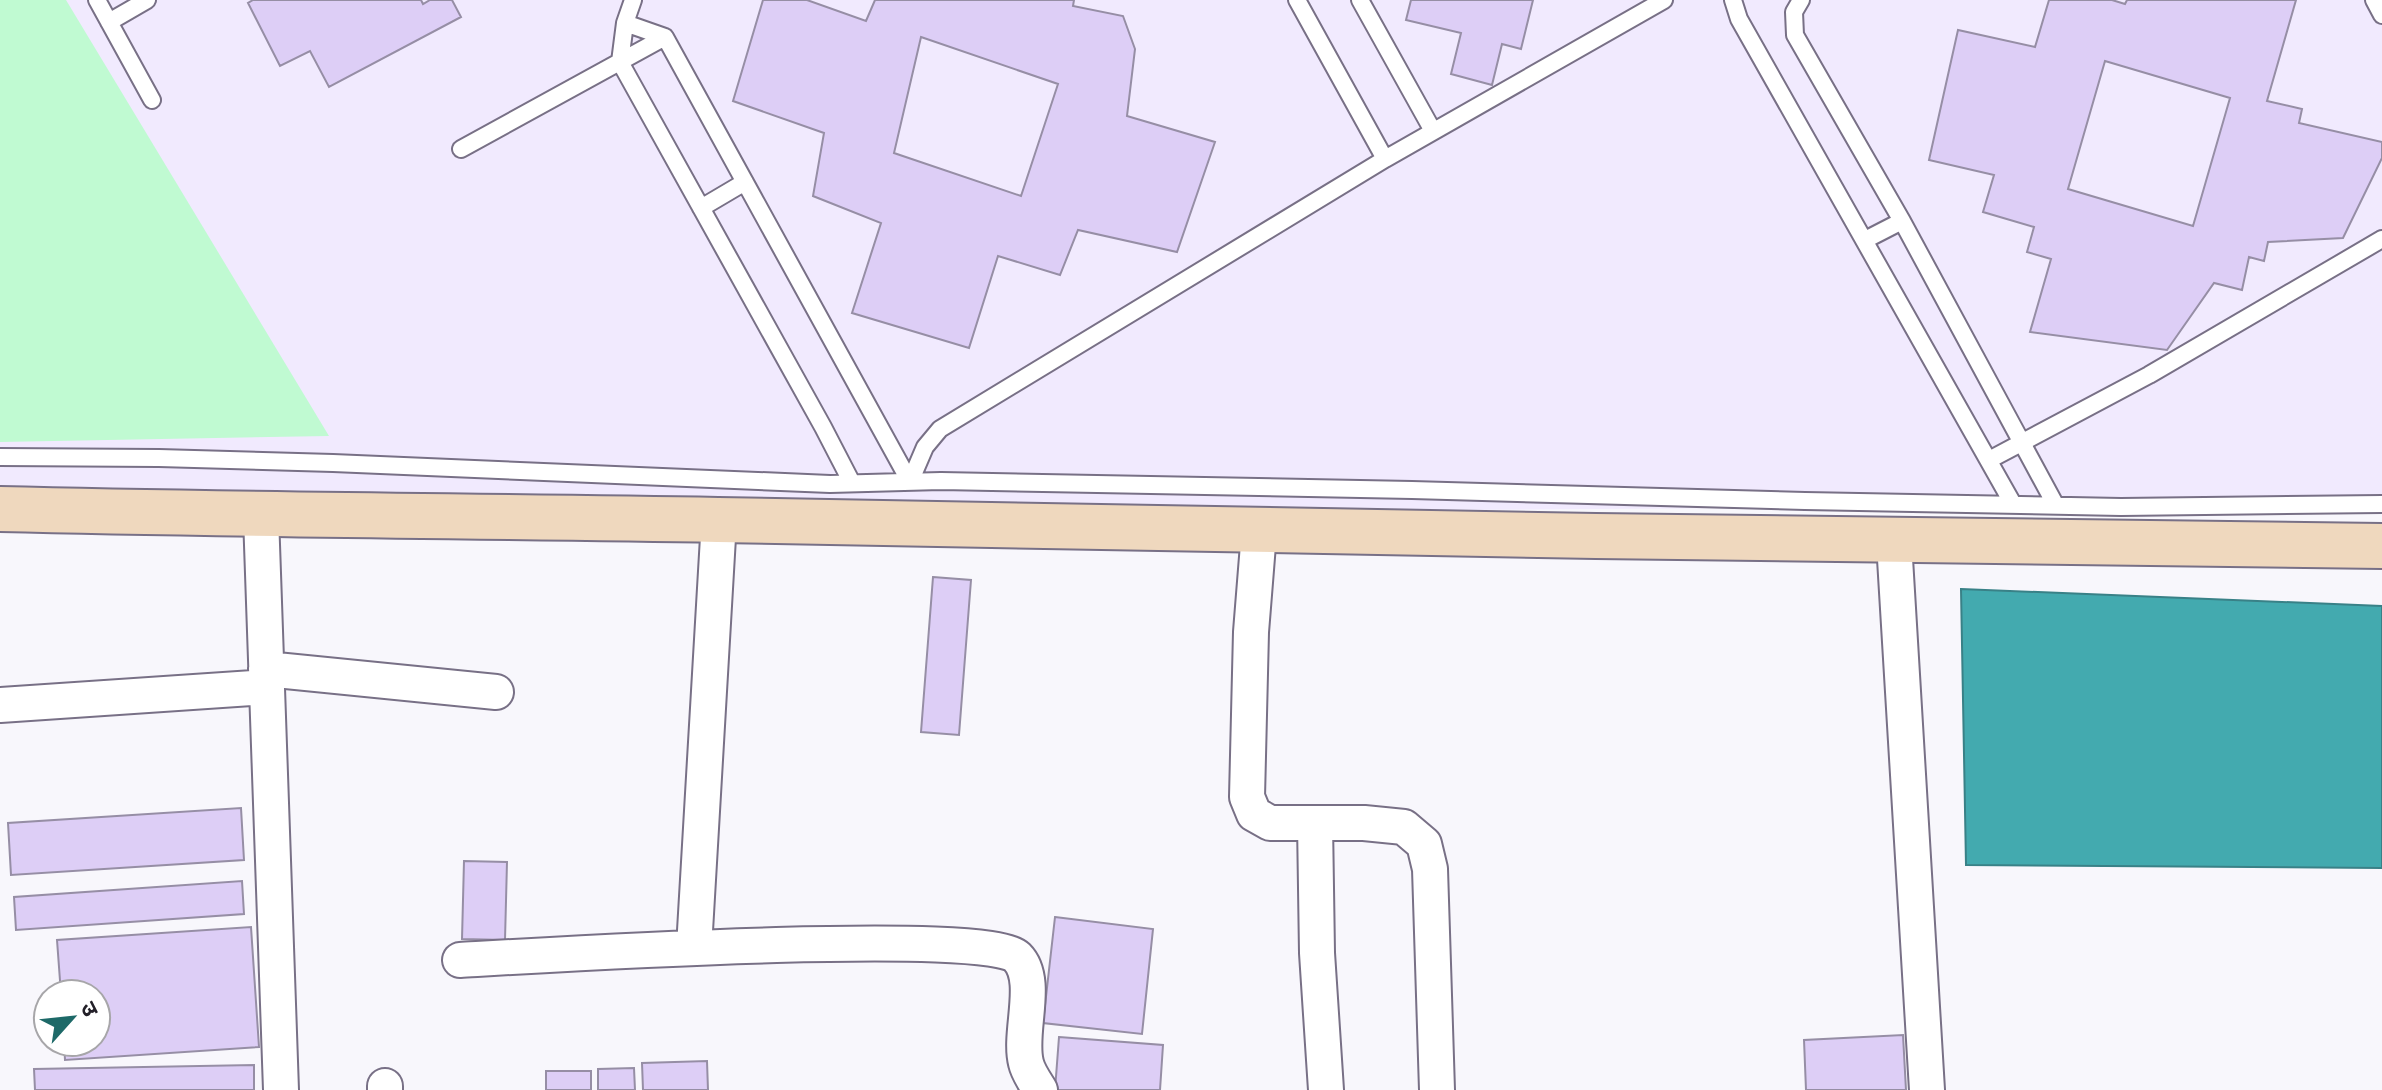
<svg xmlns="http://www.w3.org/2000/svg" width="2382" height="1090" font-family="'Source Serif 4','Noto Sans Devanagari',serif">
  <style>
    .built { fill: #f1eafe }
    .green { fill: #c0fad2 }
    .water { fill: #43aaaf; stroke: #398187; stroke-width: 2 }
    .building { fill: #ddcef6; stroke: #968ea5; stroke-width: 2; fill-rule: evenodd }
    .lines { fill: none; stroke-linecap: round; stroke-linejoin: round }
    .lane-casing { stroke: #787086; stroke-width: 20 }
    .street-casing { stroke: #787086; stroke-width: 38 }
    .secondary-casing { stroke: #787086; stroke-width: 48 }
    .lane { stroke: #fff; stroke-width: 16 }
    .street { stroke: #fff; stroke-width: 34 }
    .secondary { stroke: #efd8be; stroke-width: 44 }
  </style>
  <rect width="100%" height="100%" fill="#f8f7fc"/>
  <!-- built -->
  <path class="built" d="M0,0h2382v504l-2382,15z"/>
  <!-- green -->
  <path class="green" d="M0,0h66l263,436 -329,6z"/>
  <!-- water -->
  <path class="water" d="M1961,589l421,17v262l-416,-3z"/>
  <!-- building -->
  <path class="building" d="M253,0h168l2,4 7,-4h22l9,17 -132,70 -19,-36 -30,15 -32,-63z
    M763,0h44l59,21 9,-21h199l-1,6 50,10 12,33 -8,67 88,26 -38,110 -99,-22 -18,45 -62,-19 -29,92 -117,-35 29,-90 -68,-27 11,-63 -91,-32zM921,37l137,47 -37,112 -127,-43z
    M1411,0h122l-12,49 -19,-5 -10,41 -41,-11 10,-41 -55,-13z
    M2049,0h63l13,4 2,-4h169l-29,101 35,8 -3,14 83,19v16l-39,80 -75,4 -4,19 -15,-4 -7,33 -28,-7 -47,67 -137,-18 21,-73 -24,-7 7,-25 -51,-15 11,-37 -65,-15 29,-130 77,17zM2105,61l125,37 -37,128 -125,-37z
    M933,577l38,3 -12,155 -38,-3z
    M241,808l3,52 -233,15 -3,-52z
    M464,861l43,1 -2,78 -43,-1z
    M242,881l2,33 -228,16 -2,-33z
    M1055,917l98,12 -11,105 -99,-11z
    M251,927l8,120 -194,13 -1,-18h32v-48h-35l-4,-54z
    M1903,1035l3,55h-100l-2,-50z
    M1059,1037l104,8 -3,45h-105z
    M707,1061l1,29h-65l-1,-27z
    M254,1065v25h-219l-1,-21z
    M634,1068l1,22h-37v-21z
    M546,1071h45v19h-45z"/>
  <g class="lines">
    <defs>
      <path id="lane" d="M97,0l55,100
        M1297,0l88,159
        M1360,0l73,131
        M1733,0l6,19 274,485
        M1801,0l-7,12 1,23 107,186 153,283
        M2374,0l8,15
        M109,22l38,-22
        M625,23l8,-23
        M461,149l204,-112
        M701,208l44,-26
        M1865,240l37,-19
        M0,457l159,1 174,5 497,21 111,-3 471,9 393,11 316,6 261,-3
        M1989,460l160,-85 233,-136
        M910,482l15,-35 15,-18 445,-270 279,-159
        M852,483l-29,-56 -203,-365 5,-39 40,14 245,445"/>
      <path id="street" d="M261,516l20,574
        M1259,532l-8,100 -4,165 7,17 16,9h94l40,4 20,17 6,25 7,221
        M1894,542l33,548
        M266,669l230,23
        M0,705l267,-18
        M1315,823l2,130 9,137
        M694,948l25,-428
        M460,960c70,-4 527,-33 557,-3 23,23 1,75 9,106 2,9 9,19 14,27
        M385,1090v-4"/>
      <path id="secondary" d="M0,509c239,6 479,7 718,11 555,10 1109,22 1664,26"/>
    </defs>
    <!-- lane casing -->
    <use href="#lane" class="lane-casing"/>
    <!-- street casing -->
    <use href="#street" class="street-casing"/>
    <!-- secondary casing -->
    <use href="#secondary" class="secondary-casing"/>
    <!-- lane -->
    <use href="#lane" class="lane"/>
    <!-- street -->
    <use href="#street" class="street"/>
    <!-- secondary -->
    <use href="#secondary" class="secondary"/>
  </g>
  <!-- north arrow -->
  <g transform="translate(72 1018) rotate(63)"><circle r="38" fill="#ffffff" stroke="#a7a6a9" stroke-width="2"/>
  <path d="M0-6L14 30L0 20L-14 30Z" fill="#1d6968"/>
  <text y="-12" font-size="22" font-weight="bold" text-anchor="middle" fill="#232029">उ</text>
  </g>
</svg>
